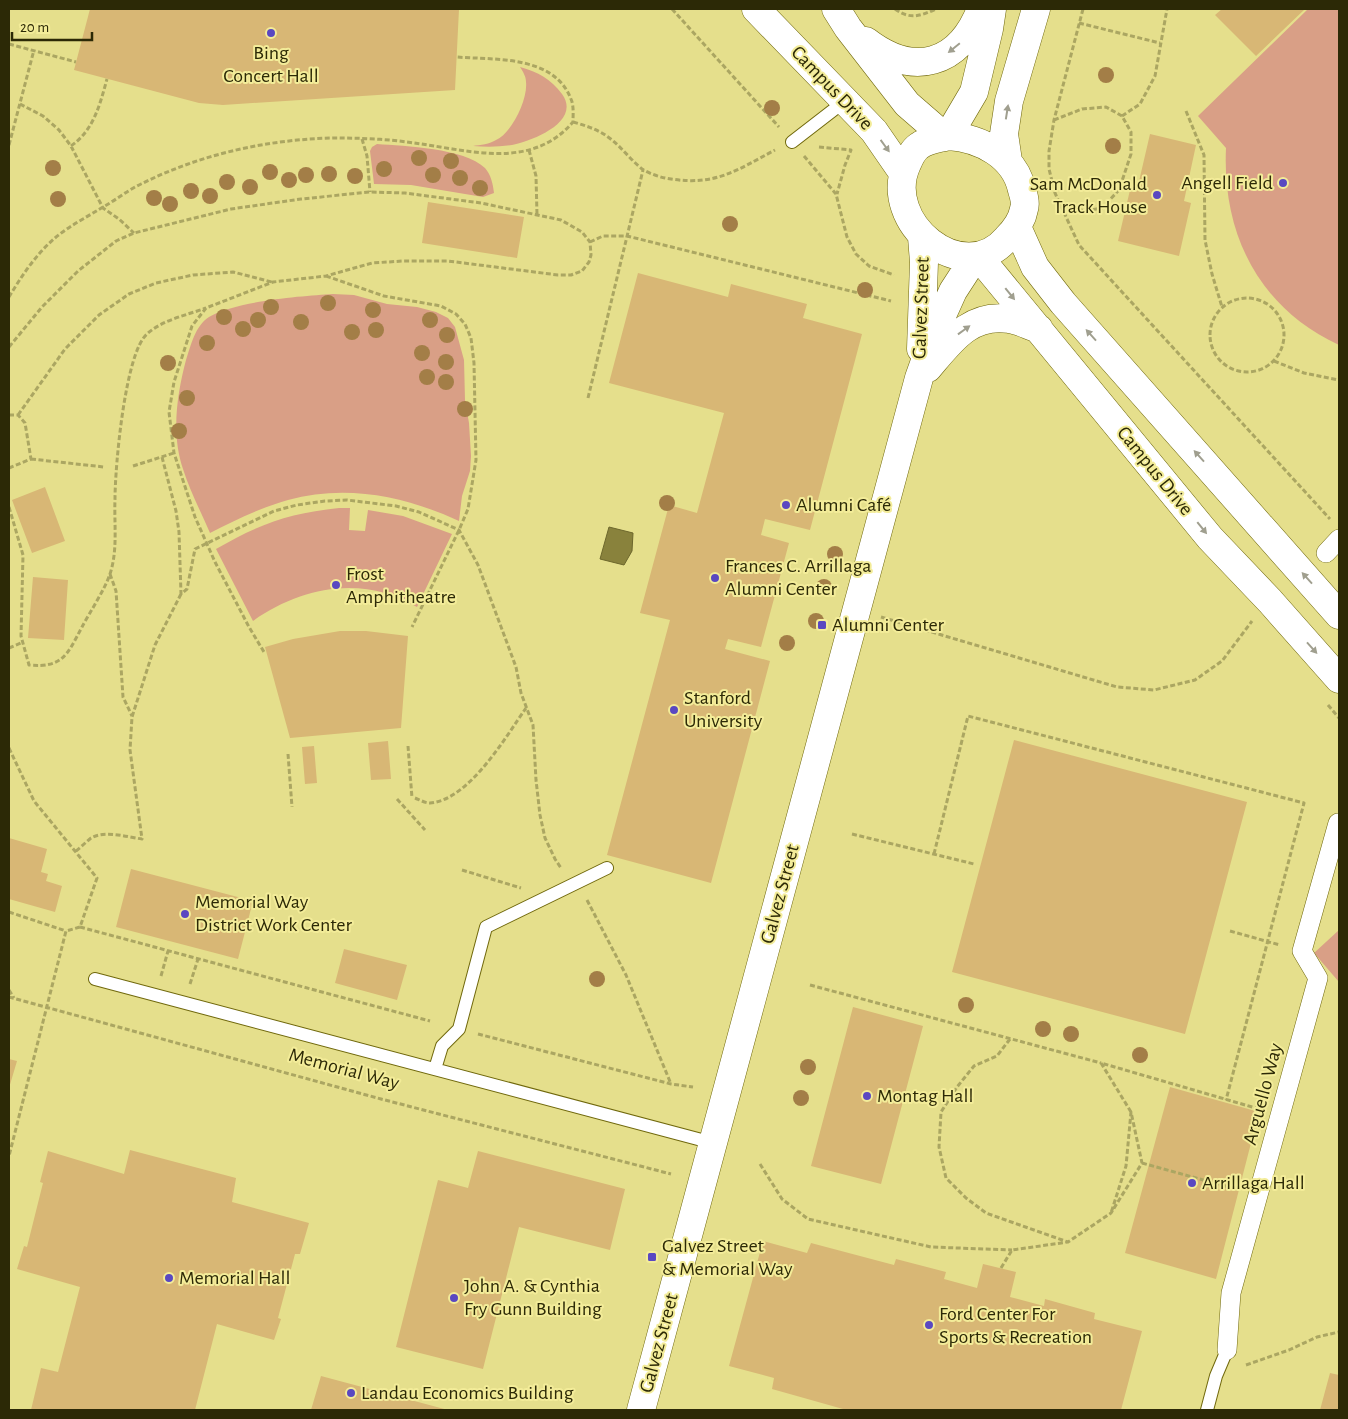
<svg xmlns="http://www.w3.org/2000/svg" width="1348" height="1419" font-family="'Alegreya Sans',sans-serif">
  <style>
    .green { fill: #d99f86 }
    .water { fill: #89823c; stroke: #6d672c }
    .building { fill: #d8b775 }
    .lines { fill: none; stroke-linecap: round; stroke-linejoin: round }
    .service-casing { stroke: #70680c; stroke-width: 14 }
    .pedestrian-casing { stroke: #70680c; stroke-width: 20 }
    .tertiary-casing { stroke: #70680c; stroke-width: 29 }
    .path { stroke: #aba662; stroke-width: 3; stroke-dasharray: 5 2.5; stroke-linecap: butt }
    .service { stroke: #fff; stroke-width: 12 }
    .pedestrian { stroke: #fff; stroke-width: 19 }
    .tertiary { stroke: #fff; stroke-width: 28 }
    .tree { fill: #a37e47 }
    .oneway { fill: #a09f8f }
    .poi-dot { fill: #5a48c1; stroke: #f3ec99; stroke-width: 2 }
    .labels { text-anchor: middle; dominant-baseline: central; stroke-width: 4; stroke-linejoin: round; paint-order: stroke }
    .poi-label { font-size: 20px; fill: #2c2906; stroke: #f3ec99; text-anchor: start }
    .street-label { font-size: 20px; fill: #2c2906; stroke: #f3ec99 }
  </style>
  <rect width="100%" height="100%" fill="#e5df8c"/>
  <!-- green -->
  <path class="green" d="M1308,9h31v336c-80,-37 -117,-111 -113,-197l-28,-32z
    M520,67c18,5 31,12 42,27 20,28 -30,47 -50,51 -13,2 -26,2 -39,1 7,-1 17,-2 23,-6 16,-7 32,-41 30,-58 0,-6 -3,-10 -6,-15z
    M377,144c28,2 87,4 108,24 6,7 8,16 9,25l-11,4 -72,-12 -37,-1 -4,-33 2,-4z
    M333,294l21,1 33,9 30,3 19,5 12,6 7,9 9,33 1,40 4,23 2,33 -1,15 -8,25 -3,25c-54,-25 -113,-37 -171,-21 -28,8 -53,20 -78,33 -9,-21 -20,-42 -27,-64 -12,-35 -6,-75 3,-109 5,-15 9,-34 23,-43 26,-16 93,-21 124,-23z
    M339,508h11l-1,22 16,1 3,-21 35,6 49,18 -35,73c-10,-5 -21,-11 -32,-14 -46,-13 -94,1 -132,28l-37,-72c43,-25 74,-36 123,-41z
    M1339,930v52l-25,-29z"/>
  <!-- water -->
  <path class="water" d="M609,527l24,6 -1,18 -8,14 -24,-6z"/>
  <!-- building -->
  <path class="building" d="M90,9h369l-4,81 -232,15 -24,-2 -125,-33z
    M1222,9h83l-49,47 -41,-41z
    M1150,134l46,11 -12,56 7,2 -12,53 -61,-15 12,-51h7z
    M428,202l96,15 -7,41 -95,-15z
    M638,273l90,24 3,-13 76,20 -4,14 59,16 -52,196 -45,-11 -4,16 28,8 -28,104 -33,-8 -3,10 45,12 -59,222 -104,-28 63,-235 -30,-7 29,-108 28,8 27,-100 -115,-30z
    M45,487l20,54 -33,12 -20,-53z
    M33,577l35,3 -4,60 -36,-2z
    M340,631h26l42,5 -7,92 -111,10 -25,-91 28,-8z
    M1014,740l233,62 -62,232 -233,-62z
    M388,741l3,38 -20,1 -3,-37z
    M314,746l3,37 -12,1 -3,-37z
    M9,838l38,11 -6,23 7,2 -2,7 16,5 -7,26 -46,-13z
    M131,869l122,32 -15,58 -122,-32z
    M344,949l63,16 -10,35 -62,-17z
    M853,1007l70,19 -42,158 -70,-18z
    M9,1059l8,2 -8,27z
    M1170,1087l89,25 -43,167 -91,-26z
    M130,1150l106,28 -4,24 77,21 -9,31h-5l-17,64 3,1 -7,21 -57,-16 -22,86h-164l10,-42 17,4 22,-85 -63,-18 7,-23 3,1 16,-64 -3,-1 8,-31 76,23z
    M478,1151l147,38 -15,61 -91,-23 -36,142 -87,-22 42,-167 30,8z
    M763,1241l44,12 4,-10 83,22 2,-6 50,13 -2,7 33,9 6,-24 33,8 -6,25 34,9 1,-7 50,14 -1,6 48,12 -21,79h-278v-1l-71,-20 2,-11 -45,-12z
    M1330,1373l9,2v35h-19z
    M321,1376l127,34h-137z"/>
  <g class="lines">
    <defs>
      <path id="service" d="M792,142l53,-41
        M95,979l618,164
        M435,1069l7,-23 17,-17 27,-102 121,-59
        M1207,1410l9,-34 11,-26"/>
      <path id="pedestrian" d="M1326,553l13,-14
        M1227,1350l4,-57 87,-315 -16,-27 36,-128"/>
      <path id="tertiary" d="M756,9l118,122 29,42
        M836,9l12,19 59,76 38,33
        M866,41c48,37 93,24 115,-32
        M948,136c33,2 67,20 74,54 2,6 4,14 2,19 -2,12 -9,21 -17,29 -44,52 -127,-16 -100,-74 3,-7 6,-14 12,-18 9,-7 19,-7 29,-10z
        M948,136l26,-44 15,-63 3,-20
        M1008,161l-4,-27 5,-33 27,-92
        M1017,227l18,40 28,36 276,312
        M979,257l231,281 60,63 69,78
        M921,349l3,-87 -2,-25
        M928,368c23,-27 42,-55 81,-49 10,1 20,7 30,10
        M641,1410l278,-1032 20,-56 14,-31 22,-34"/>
    </defs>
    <!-- service casing -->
    <use href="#service" class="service-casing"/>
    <!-- pedestrian casing -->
    <use href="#pedestrian" class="pedestrian-casing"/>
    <!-- tertiary casing -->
    <use href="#tertiary" class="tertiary-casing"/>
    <!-- path -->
    <path class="path" d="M672,9l107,118
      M895,9c15,11 25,7 41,0
      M1083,9l-29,111 -5,31v18l6,24 24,52 251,274
      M1079,23l81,20
      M9,44l67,18
      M20,104l23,12 16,14 12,16 32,62 16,11 15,14
      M1186,111l18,44 1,85 7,34 10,33
      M1122,116l18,-12 15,-28 12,-67
      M1054,120l28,-11 24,-2 16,9 9,16v22l-12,36 -17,18 -17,3 -25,-7
      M573,122c14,4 27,8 39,18 10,8 19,20 30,29 8,5 20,9 29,10 45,7 66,-9 104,-29
      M362,139l5,17 3,36
      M9,145l25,-95
      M71,146c23,-16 29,-42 36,-67
      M819,147l32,3 -6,15 -8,29
      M529,150l7,26 1,39
      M804,156l32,38 11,43 9,17 13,12 25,9
      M590,242l13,-6h24l264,65
      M326,276l58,20 57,10 15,8 9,10 6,14 3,25 2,97 -8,49 -9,21 -47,97
      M9,297c12,-20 27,-43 46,-59 14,-12 32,-21 48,-31 13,-7 25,-17 38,-23 60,-30 128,-45 194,-46 26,0 53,1 79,5 55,7 117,28 159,-21 0,-7 1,-16 -2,-23 -17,-44 -76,-39 -114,-42
      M1210 335a37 37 0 1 1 74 0a37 37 0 1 1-74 0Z
      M9,347l33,-40 36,-36 38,-30 18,-8 97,-24 70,-10 69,-7 35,1 76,10 80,17 21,12 8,10 1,13 -2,7 -7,9 -11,4h-13l-110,-14h-45l-31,2 -46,13 -53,6 -67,26 -14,18 -18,56 -5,30 5,41 21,64 20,45 34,65 15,25
      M1274,361l30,12 35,7
      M588,398l55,-228
      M9,415h9l7,8 6,36 -22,9
      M18,415l47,-66 34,-34 30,-21 27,-11 37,-8 40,-3 39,10
      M162,457l14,54 3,21 2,62 6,-5 8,-40 79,-38 23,-6 28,-4 22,-1 49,6 23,6 40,18 19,35 38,102 5,26 12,32 3,55 4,35 5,23 10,21 6,9
      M31,459l73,8
      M133,466l41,-13
      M9,507l14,48 -2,81 8,29c34,3 38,-10 53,-38 8,-15 23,-38 28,-53 8,-24 4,-51 5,-75 0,-32 10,-146 32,-165 15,-14 40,-19 59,-26
      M110,574l6,17 7,106 9,19
      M881,617l236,70 37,3 41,-10 27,-19 30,-40
      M9,648l14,-6
      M1328,705l11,13
      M408,746l4,52
      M9,748l25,53 63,77 -17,49 -14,4 -57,225
      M288,754l4,53
      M415,798c5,2 10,5 15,5 39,-3 75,-65 96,-95
      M397,799l28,31
      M852,834l122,30
      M76,851c5,-4 10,-9 15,-13 14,-8 36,-1 51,1l-12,-89 2,-33 23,-72 26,-51
      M934,854l34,-138 336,87 -78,297
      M462,870l59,18
      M587,900l39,75 45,109
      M9,912l57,19
      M80,927l350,94
      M1230,931l50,14
      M161,976l7,-25
      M190,984l8,-25
      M810,985l291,78
      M9,990l5,8
      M9,997l372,102 290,75
      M478,1034l193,50 22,3
      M1010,1039l-13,17 -23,10 -17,21 -16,25 -2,35 7,31 20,20 20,15 82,29
      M1131,1112l-30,-49 158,46
      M1142,1163l94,26
      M760,1164l22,35 26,20 123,28 81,3
      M1001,1268l11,-18 56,-8 43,-29 31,-50 -11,-51 -5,54 -15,47
      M1246,1365l43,-15 28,-13 22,-5"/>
    <!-- service -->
    <use href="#service" class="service"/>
    <!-- pedestrian -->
    <use href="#pedestrian" class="pedestrian"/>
    <!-- tertiary -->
    <use href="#tertiary" class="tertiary"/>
  </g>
  <!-- trees -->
  <g class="tree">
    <circle cx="1106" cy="75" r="8"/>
    <circle cx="772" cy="108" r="8"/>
    <circle cx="1113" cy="146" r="8"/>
    <circle cx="419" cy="158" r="8"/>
    <circle cx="451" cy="161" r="8"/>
    <circle cx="53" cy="168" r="8"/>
    <circle cx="384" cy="169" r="8"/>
    <circle cx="270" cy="172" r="8"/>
    <circle cx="329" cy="174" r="8"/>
    <circle cx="306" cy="175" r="8"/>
    <circle cx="433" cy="175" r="8"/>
    <circle cx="355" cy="176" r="8"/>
    <circle cx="460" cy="178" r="8"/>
    <circle cx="289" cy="180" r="8"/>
    <circle cx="227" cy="182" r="8"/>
    <circle cx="250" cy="187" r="8"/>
    <circle cx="480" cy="188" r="8"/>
    <circle cx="191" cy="191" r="8"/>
    <circle cx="210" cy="196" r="8"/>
    <circle cx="154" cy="198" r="8"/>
    <circle cx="58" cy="199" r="8"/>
    <circle cx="170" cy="204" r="8"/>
    <circle cx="730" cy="224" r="8"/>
    <circle cx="865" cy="290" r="8"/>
    <circle cx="328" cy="303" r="8"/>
    <circle cx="271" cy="307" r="8"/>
    <circle cx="373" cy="310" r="8"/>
    <circle cx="224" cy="317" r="8"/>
    <circle cx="258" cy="320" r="8"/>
    <circle cx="430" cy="320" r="8"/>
    <circle cx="301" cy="322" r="8"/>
    <circle cx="243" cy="329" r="8"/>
    <circle cx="376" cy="330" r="8"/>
    <circle cx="352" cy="332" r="8"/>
    <circle cx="447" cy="335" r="8"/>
    <circle cx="207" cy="343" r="8"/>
    <circle cx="422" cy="353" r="8"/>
    <circle cx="446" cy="362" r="8"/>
    <circle cx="168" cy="363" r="8"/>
    <circle cx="427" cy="377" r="8"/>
    <circle cx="446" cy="382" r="8"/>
    <circle cx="187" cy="398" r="8"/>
    <circle cx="465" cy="409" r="8"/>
    <circle cx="179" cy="431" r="8"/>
    <circle cx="667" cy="503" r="8"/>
    <circle cx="835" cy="554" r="8"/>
    <circle cx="824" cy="587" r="8"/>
    <circle cx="816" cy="621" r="8"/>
    <circle cx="787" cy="643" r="8"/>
    <circle cx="597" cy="979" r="8"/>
    <circle cx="966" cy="1005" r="8"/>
    <circle cx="1043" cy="1029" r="8"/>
    <circle cx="1071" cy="1034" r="8"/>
    <circle cx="1140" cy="1055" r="8"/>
    <circle cx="808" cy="1067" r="8"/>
    <circle cx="801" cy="1098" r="8"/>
  </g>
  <!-- one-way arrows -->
  <defs><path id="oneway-solid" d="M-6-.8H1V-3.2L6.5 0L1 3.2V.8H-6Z" transform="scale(1.25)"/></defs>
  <g class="oneway">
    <use href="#oneway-solid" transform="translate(954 48) rotate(141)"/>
    <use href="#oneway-solid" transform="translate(1007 112) rotate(-81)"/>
    <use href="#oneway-solid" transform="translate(885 146) rotate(54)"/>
    <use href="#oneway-solid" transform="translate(1010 294) rotate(51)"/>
    <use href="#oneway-solid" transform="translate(964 330) rotate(-36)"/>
    <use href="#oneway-solid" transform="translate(1091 335) rotate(-132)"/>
    <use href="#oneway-solid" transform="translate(1199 456) rotate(-132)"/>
    <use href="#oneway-solid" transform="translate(1202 528) rotate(51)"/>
    <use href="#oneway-solid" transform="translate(1307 578) rotate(-132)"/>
    <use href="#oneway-solid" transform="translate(1312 648) rotate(48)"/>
  </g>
  <!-- markers -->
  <g class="poi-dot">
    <circle cx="271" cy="33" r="5"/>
    <circle cx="1283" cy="183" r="5"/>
    <circle cx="1157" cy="195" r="5"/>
    <circle cx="786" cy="505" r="5"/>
    <circle cx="715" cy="578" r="5"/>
    <circle cx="336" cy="585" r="5"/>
    <rect x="817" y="620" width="10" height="10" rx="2.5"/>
    <circle cx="674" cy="710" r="5"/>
    <circle cx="185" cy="914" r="5"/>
    <circle cx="867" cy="1096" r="5"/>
    <circle cx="1192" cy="1183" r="5"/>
    <rect x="647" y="1252" width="10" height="10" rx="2.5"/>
    <circle cx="169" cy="1278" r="5"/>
    <circle cx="454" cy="1298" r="5"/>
    <circle cx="929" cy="1325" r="5"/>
    <circle cx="351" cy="1393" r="5"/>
  </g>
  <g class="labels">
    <!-- poi labels -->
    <g class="poi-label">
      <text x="271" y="53" text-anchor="middle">Bing<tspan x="271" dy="23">Concert Hall</tspan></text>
      <text x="1273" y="183" text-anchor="end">Angell Field</text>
      <text x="1147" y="184" text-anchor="end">Sam McDonald<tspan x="1147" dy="23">Track House</tspan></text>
      <text x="796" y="505">Alumni Café</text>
      <text x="725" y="566">Frances C. Arrillaga<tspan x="725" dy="23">Alumni Center</tspan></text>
      <text x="346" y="574">Frost<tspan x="346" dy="23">Amphitheatre</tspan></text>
      <text x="832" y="625">Alumni Center</text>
      <text x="684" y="698">Stanford<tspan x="684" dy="23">University</tspan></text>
      <text x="195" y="902">Memorial Way<tspan x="195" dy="23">District Work Center</tspan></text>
      <text x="877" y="1096">Montag Hall</text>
      <text x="1202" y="1183">Arrillaga Hall</text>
      <text x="662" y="1246">Galvez Street<tspan x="662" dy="23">&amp; Memorial Way</tspan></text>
      <text x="179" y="1278">Memorial Hall</text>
      <text x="464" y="1286">John A. &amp; Cynthia<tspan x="464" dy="23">Fry Gunn Building</tspan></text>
      <text x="939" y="1314">Ford Center For<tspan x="939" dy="23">Sports &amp; Recreation</tspan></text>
      <text x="361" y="1393">Landau Economics Building</text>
    </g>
    <!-- street labels -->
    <g class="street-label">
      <text transform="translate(832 88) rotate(46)">Campus Drive</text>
      <text transform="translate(921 308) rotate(-88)">Galvez Street</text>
      <text transform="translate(1155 471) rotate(51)">Campus Drive</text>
      <text transform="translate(780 894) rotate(-75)">Galvez Street</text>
      <text transform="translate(344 1069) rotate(15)">Memorial Way</text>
      <text transform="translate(1263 1094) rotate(-75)">Arguello Way</text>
      <text transform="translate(659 1343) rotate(-75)">Galvez Street</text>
    </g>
  </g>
  <!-- border -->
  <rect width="1348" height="1419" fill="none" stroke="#2c2906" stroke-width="20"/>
  <!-- scale -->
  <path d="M12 32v8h80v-8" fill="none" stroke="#2c2906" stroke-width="2.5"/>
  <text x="20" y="32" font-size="15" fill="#2c2906" stroke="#f3ec99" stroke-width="4" paint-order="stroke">20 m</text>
</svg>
